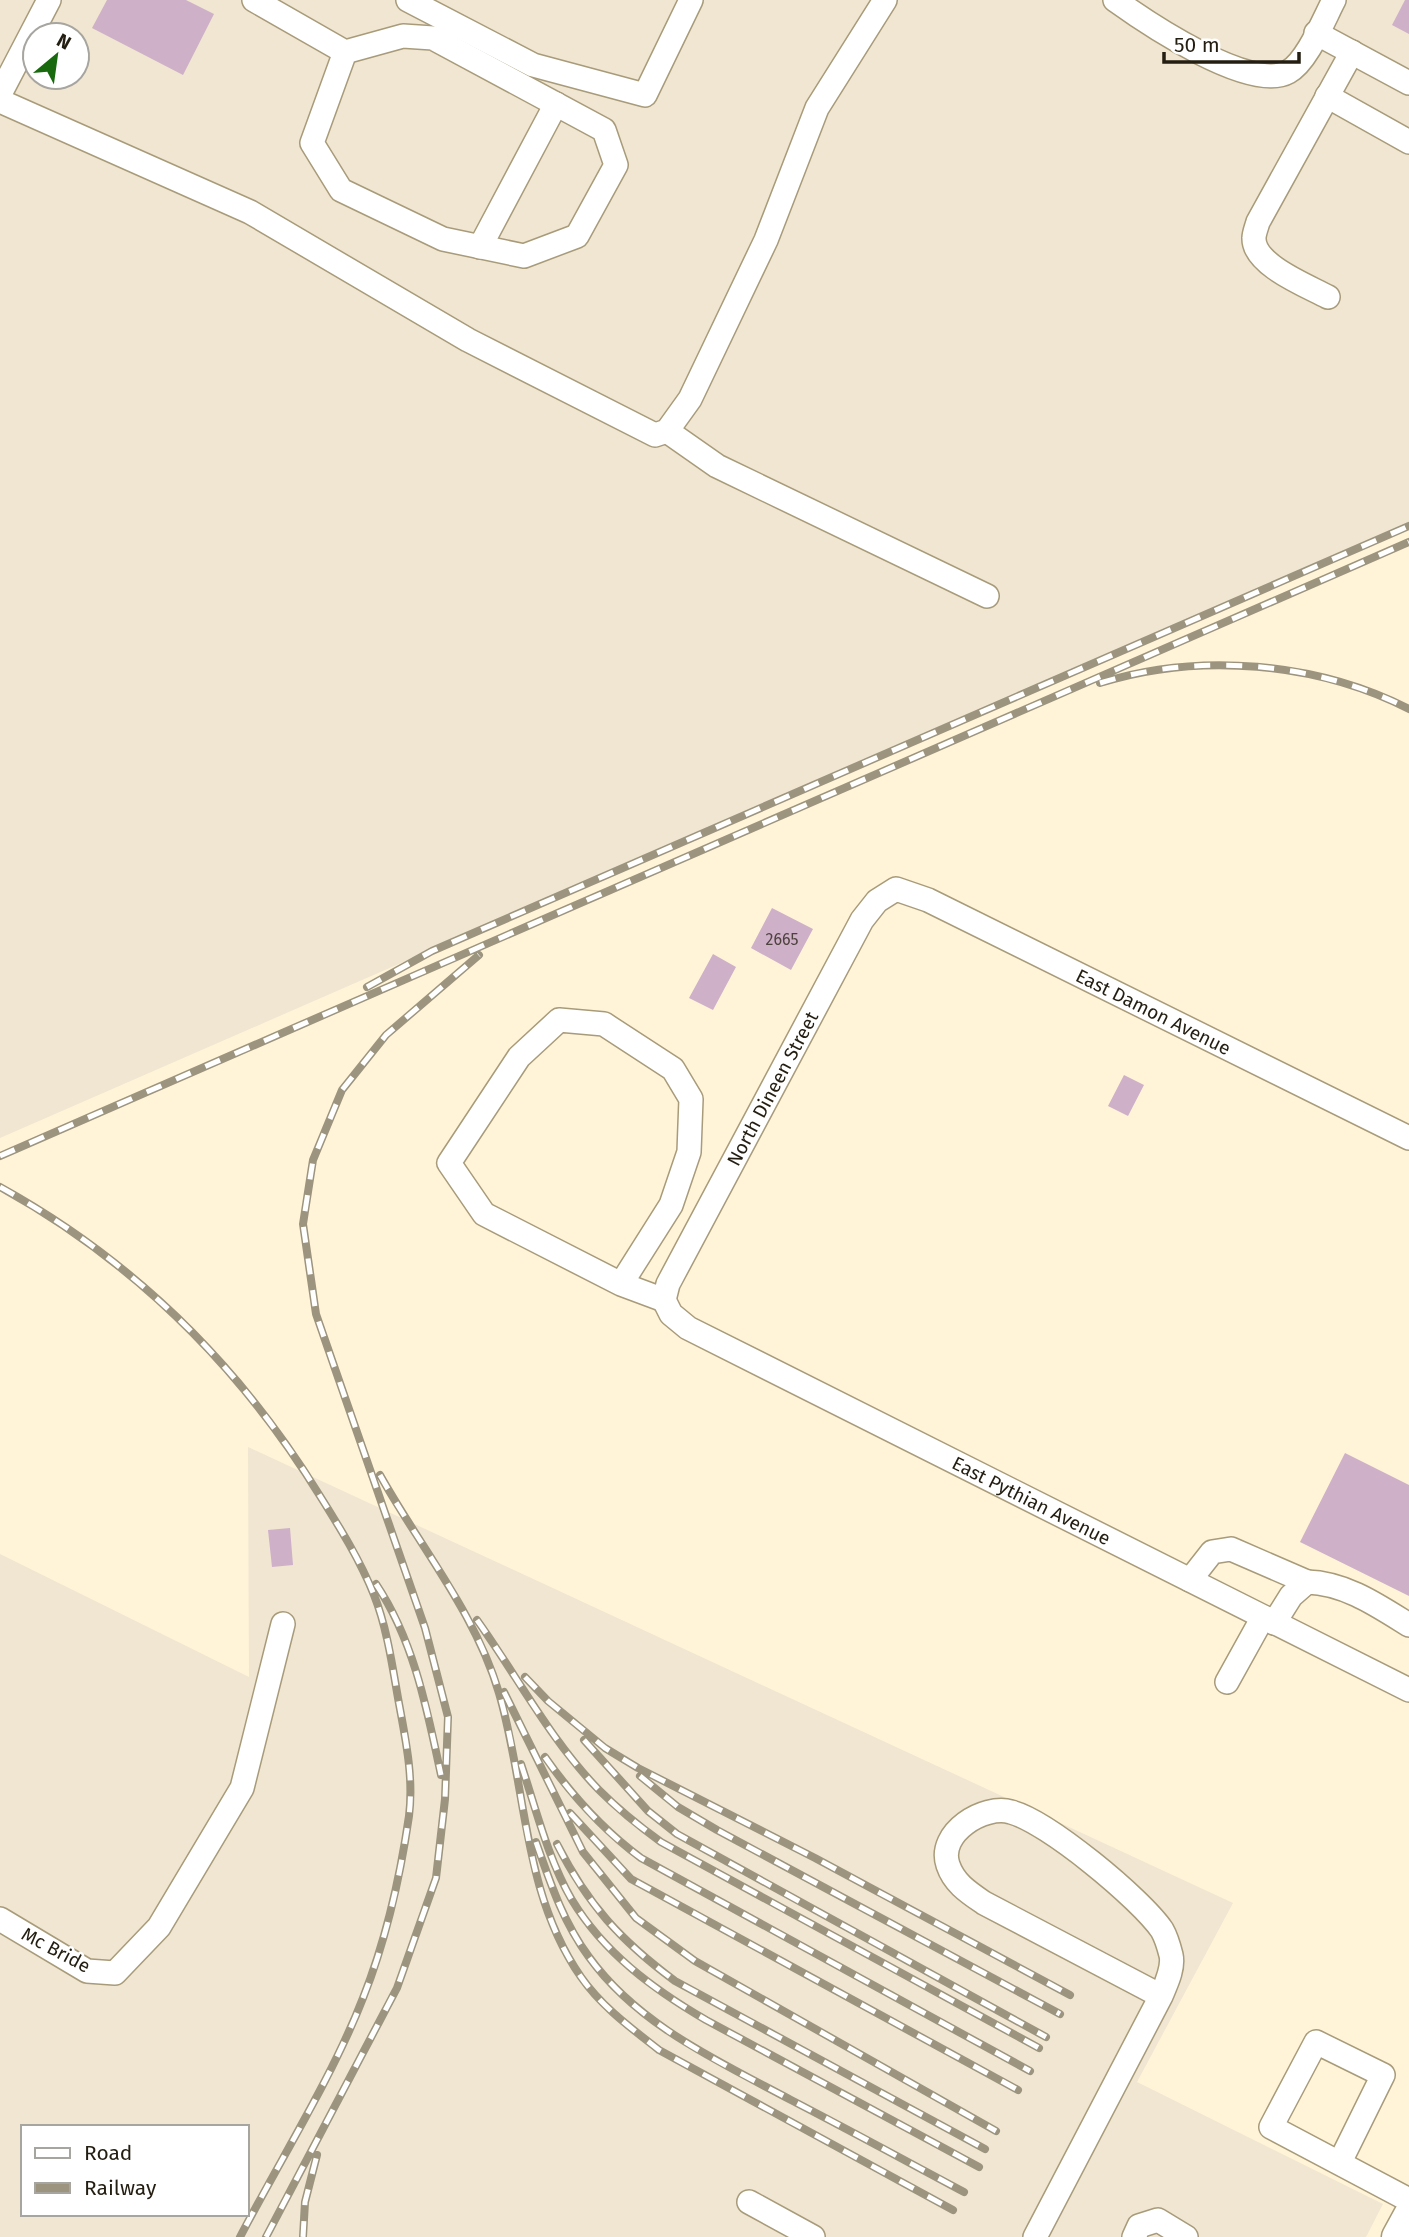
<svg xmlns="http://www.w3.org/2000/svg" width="1409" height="2237" font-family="'Fira Sans',sans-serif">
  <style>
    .industrial { fill: #f0e6d1; fill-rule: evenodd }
    .building { fill: #ceb0c8 }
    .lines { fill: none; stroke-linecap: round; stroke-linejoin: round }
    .minor-casing { stroke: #a89b7a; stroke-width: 26 }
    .major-casing { stroke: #a89b7a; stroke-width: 33 }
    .minor { stroke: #fff; stroke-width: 23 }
    .major { stroke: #fff; stroke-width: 30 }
    .rail-casing { stroke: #9c947e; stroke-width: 8 }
    .rail { stroke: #fff; stroke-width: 5; stroke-dasharray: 16; stroke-linecap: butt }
    .labels { text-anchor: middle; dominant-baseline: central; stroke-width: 5; stroke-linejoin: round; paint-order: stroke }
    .number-label { font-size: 16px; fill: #4e423f }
    .street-label { font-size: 19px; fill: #231e11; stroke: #fff }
  </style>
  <rect width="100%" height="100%" fill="#fff4d8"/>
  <!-- industrial -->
  <path class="industrial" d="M0,0h1409v523l-1409,615zM35,35h42v42h-42z
    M248,1447l985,456 -96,179 246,122 -17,33h-1366v-683l249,123zM23,2127h224v87h-224z"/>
  <!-- building -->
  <path class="building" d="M107,0h79l28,14 -31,61 -91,-47z
    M1405,0h4v34l-17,-9z
    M772,908l41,21 -22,41 -40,-22z
    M713,954l23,13 -23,43 -24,-12z
    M1124,1075l20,10 -16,31 -20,-10z
    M1345,1453l64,32v111l-109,-54z
    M290,1528l3,37 -21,2 -4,-37z"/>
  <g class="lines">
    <defs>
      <g id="minor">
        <path d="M254,0l91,52 58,-16 30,2 171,92 12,35 -39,71 -53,20 -81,-17 -102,-49 -29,-47 33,-91"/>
        <path d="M408,0l125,65 112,30 46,-95"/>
        <path d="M1115,0c32,23 136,93 173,72 19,-10 36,-53 46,-72"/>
        <path d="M1316,33l93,50"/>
        <path d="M0,94l49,-94"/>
        <path d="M1327,96l82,46"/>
        <path d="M0,101l250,111 218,128 187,95 12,-4 23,-32 76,-159 51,-132 68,-108"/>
        <path d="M480,247l76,-143"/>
        <path d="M1328,297c-20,-11 -75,-32 -74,-59 0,-5 3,-12 4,-16l94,-170"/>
        <path d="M667,431l50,35 270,130"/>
        <path d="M621,1284l50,-79 18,-53 2,-53 -18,-30 -69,-45 -45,-4 -40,37 -70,106 35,51 137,70 43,16"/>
        <path id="s1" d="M664,1300l4,-16 194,-364 15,-19 19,-12 32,11 481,238"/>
        <path id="s2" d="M664,1300l7,14 17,14 721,362"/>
        <path d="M1190,1580l22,-28 19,-3 76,33"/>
        <path d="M1274,1623l17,-27 16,-14c38,1 70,23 102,43"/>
        <path d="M1227,1682l36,-65"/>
        <path d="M0,1919l87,52 28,2 44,-46 83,-139 41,-164"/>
        <path d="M1340,2162l43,-87 -67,-33 -45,85 138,73"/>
        <path d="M749,2202l64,35"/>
        <path d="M1035,2237l126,-241c5,-12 13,-28 10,-41 -2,-8 -5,-18 -9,-25 -21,-31 -115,-109 -151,-118 -27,-8 -74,21 -63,53 6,18 20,27 36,38l177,93"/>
        <path d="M1134,2237l5,-11 19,-6 28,17"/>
      </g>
      <path id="major" d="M1397,2237l12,-22"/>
    </defs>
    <!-- minor casing -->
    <use href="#minor" class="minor-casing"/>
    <!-- major casing -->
    <use href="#major" class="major-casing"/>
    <!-- minor -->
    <use href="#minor" class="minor"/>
    <!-- major -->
    <use href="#major" class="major"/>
    <defs>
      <path id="rail" d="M1100,683c99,-31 217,-21 309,26
        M367,987l65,-36 977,-425
        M0,1156l1409,-614
        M0,1187c134,74 240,179 320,309 20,32 40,64 54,99 13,33 18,69 24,103 7,39 16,78 11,118 -9,62 -23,124 -46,182 -31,80 -83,162 -123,239
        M380,1475c40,72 95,137 119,218 28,96 23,199 82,284 20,29 50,51 78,73l294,160
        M376,1584c38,57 51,125 65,191
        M477,1620c40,56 74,121 122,170 20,20 40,36 62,52l378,206
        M525,1677l23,24 57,47 33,20 177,90 255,137
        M504,1692l79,160 53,66 59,43 301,170
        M584,1740l64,71 29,23 369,203
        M545,1757c28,40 57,72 96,101l389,213
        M521,1764c15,45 27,95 51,136 32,53 81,89 134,120l273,147
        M640,1776l38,31 39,23 343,184
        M570,1813l61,66 387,211
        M536,1842c14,40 27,80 53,115 49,68 129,104 202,143 58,30 115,61 173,92
        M557,1844c31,61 63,96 118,137l310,168
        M266,2237l131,-249 39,-110 9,-79 3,-82 -23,-89 -109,-314 -13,-90 10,-64 29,-70 44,-55 93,-80
        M303,2237l2,-35 12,-47"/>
    </defs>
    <!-- rail casing -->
    <use href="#rail" class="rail-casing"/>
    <!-- rail -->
    <use href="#rail" class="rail"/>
  </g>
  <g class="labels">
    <!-- number labels -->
    <g class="number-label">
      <text x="782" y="939">2665</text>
    </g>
    <!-- street labels -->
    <g class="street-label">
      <text stroke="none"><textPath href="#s1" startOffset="761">East Damon Avenue</textPath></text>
      <text stroke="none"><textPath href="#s1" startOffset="238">North Dineen Street</textPath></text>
      <text stroke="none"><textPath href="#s2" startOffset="422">East Pythian Avenue</textPath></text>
      <text transform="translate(56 1950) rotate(28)">Mc Bride</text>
    </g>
  </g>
  <!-- legend -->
  <rect x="21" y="2125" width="228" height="91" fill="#ffffff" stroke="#a7a5a0" stroke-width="2"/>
  <rect x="35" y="2148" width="35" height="10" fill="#ffffff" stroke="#a7a5a0" stroke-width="2"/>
  <text x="84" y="2160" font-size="21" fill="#231e11">Road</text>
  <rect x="35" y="2183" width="35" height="10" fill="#9c947e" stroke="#a7a5a0" stroke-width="2"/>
  <text x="84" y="2195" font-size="21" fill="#231e11">Railway</text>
  <!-- north arrow -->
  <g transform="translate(56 56) rotate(29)"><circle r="33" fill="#ffffff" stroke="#a7a5a0" stroke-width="2"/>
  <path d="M0-5L12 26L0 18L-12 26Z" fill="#196a0e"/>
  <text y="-10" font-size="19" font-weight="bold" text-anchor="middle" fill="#231e11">N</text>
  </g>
  <!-- scale -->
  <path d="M1164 52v10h135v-10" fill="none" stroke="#231e11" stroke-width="3.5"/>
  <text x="1174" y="52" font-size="21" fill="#231e11" stroke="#ffffff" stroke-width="5" paint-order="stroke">50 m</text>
</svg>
